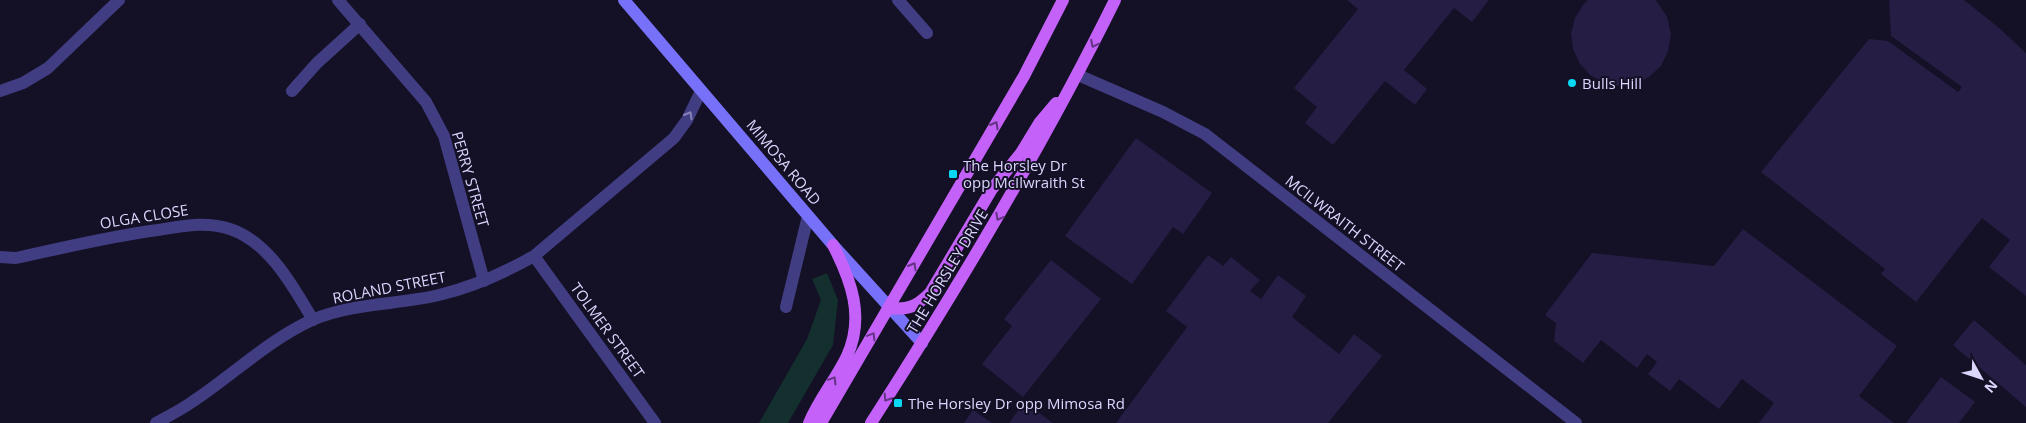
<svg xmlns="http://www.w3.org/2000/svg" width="2026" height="423" font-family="'Open Sans',sans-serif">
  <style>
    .green { fill: #132f2e }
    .building { fill: #261d45 }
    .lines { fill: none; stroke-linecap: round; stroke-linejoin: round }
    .minor { stroke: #413d82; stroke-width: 12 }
    .secondary { stroke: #7771f9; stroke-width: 12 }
    .primary { stroke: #c361f8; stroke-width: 12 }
    .oneway { stroke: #633484 }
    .oneway2 { stroke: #8682b9 }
    .poi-dot { fill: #0ad9f5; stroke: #141025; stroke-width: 2 }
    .labels { text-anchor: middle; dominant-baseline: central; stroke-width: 4; stroke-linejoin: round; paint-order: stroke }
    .poi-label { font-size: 15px; fill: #dbd6fd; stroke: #141025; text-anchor: start }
    .street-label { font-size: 15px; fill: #dbd6fd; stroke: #141025 }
  </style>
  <rect width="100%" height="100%" fill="#141025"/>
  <!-- green -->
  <path class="green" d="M827,273l11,27 -5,45 -45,78h-29l48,-84 14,-39 -9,-21z"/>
  <!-- building -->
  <path class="building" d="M1347,0h142l-17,22 -18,-14 -50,62 23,19 -12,16 -30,-24 -52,64 -28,-22 12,-16 -23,-19 64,-79z
    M1588,0h67l3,3 9,14 4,17 -3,17 -7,15 -12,11 -14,7 -16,2 -15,-3 -14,-8 -10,-11 -7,-15 -2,-15 4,-16 8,-13z
    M1889,0h75l34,27 28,26v243l-37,-29 21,-27 -28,-22 -66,84 -35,-28 4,-5 -124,-97 108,-133 19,2 70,51 4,-5 -71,-51z
    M1136,138l76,55 -29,41 -10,-7 -41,57 -67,-48z
    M1743,229l154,117 -38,50 35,27h-135l15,-20 -32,-24 -23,30 -40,-30 -9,12 -22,-17 9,-12 -10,-8 -10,14 -36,-28 -18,23 -29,-22 2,-18 -11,-8 47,-62 122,13z
    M1208,255l15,11 8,-9 29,23 -10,11 11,8 17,-24 28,21 -14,21 47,37 15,-20 28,22 -54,67h-212l71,-96 -21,-16z
    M1051,260l50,39 -78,98 -41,-33 30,-38 -8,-7z
    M1974,320l52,45v42l-73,-62z
    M1941,377l34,25 -16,21h-53z
    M1024,402l29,21h-44z
    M973,410l19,13h-28z"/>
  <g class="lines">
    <!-- minor -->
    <path class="minor" d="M338,0l88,102 18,34 40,145
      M898,0l29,33
      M1078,75l85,37 42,22 371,289
      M0,91l23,-8 25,-15 71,-68
      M292,91l25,-28 43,-39
      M534,256l121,167
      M0,257l16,1c47,-10 94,-22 142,-28 25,-4 48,-9 72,-1 39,13 63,57 83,91
      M786,307l22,-91
      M156,423c12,-7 25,-13 36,-21 41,-27 75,-61 120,-82 39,-17 85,-15 127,-25 33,-8 65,-22 95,-39l140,-118 13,-18 14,-29"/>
    <!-- secondary -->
    <path class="secondary" d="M624,0l209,245 89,98"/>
    <!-- primary -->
    <path class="primary" d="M889,308c19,2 27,-1 41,-15l62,-104 29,-36 19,-31 16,-19
      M809,423c10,-24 27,-44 38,-67 18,-39 4,-76 -14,-111
      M821,423l203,-347 39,-76
      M871,423c88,-137 172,-277 244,-423"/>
  </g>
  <!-- one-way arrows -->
  <defs><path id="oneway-chevron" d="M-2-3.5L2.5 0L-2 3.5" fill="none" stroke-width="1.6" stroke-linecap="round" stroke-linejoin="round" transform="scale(1.25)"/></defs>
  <g class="oneway">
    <use href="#oneway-chevron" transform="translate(1094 44) rotate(116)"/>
    <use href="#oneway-chevron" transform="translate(995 125) rotate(-60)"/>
    <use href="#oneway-chevron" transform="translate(999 217) rotate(119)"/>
    <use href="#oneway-chevron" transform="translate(913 266) rotate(-60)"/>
    <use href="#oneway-chevron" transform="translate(872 336) rotate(-59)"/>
    <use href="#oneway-chevron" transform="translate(833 380) rotate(-59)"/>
    <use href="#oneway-chevron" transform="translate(887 398) rotate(123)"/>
  </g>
  <use class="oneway2" href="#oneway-chevron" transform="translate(689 115) rotate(-60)"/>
  <!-- markers -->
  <g class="poi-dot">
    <circle cx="1572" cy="83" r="5"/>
    <rect x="948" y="169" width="10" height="10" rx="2.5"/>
    <rect x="893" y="398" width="10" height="10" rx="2.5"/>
  </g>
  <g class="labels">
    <!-- poi labels -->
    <g class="poi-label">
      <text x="1582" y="83">Bulls Hill</text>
      <text x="963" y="165">The Horsley Dr<tspan x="963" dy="17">opp McIlwraith St</tspan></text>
      <text x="908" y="403">The Horsley Dr opp Mimosa Rd</text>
    </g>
    <!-- street labels -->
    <g class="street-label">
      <text transform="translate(784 162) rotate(50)">MIMOSA ROAD</text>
      <text transform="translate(471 179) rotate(74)">PERRY STREET</text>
      <text transform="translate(144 216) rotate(-9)">OLGA CLOSE</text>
      <text transform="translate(1345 223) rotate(38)">MCILWRAITH STREET</text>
      <text transform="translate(947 271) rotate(-59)">THE HORSLEY DRIVE</text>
      <text transform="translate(389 287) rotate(-11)">ROLAND STREET</text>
      <text transform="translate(608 330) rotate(54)">TOLMER STREET</text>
    </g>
  </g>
  <!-- north arrow -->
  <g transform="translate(1981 378) rotate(130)" stroke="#141025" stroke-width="4" paint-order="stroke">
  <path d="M0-4L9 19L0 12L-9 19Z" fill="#dbd6fd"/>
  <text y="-8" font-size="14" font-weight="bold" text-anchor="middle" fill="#dbd6fd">N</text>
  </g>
</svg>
